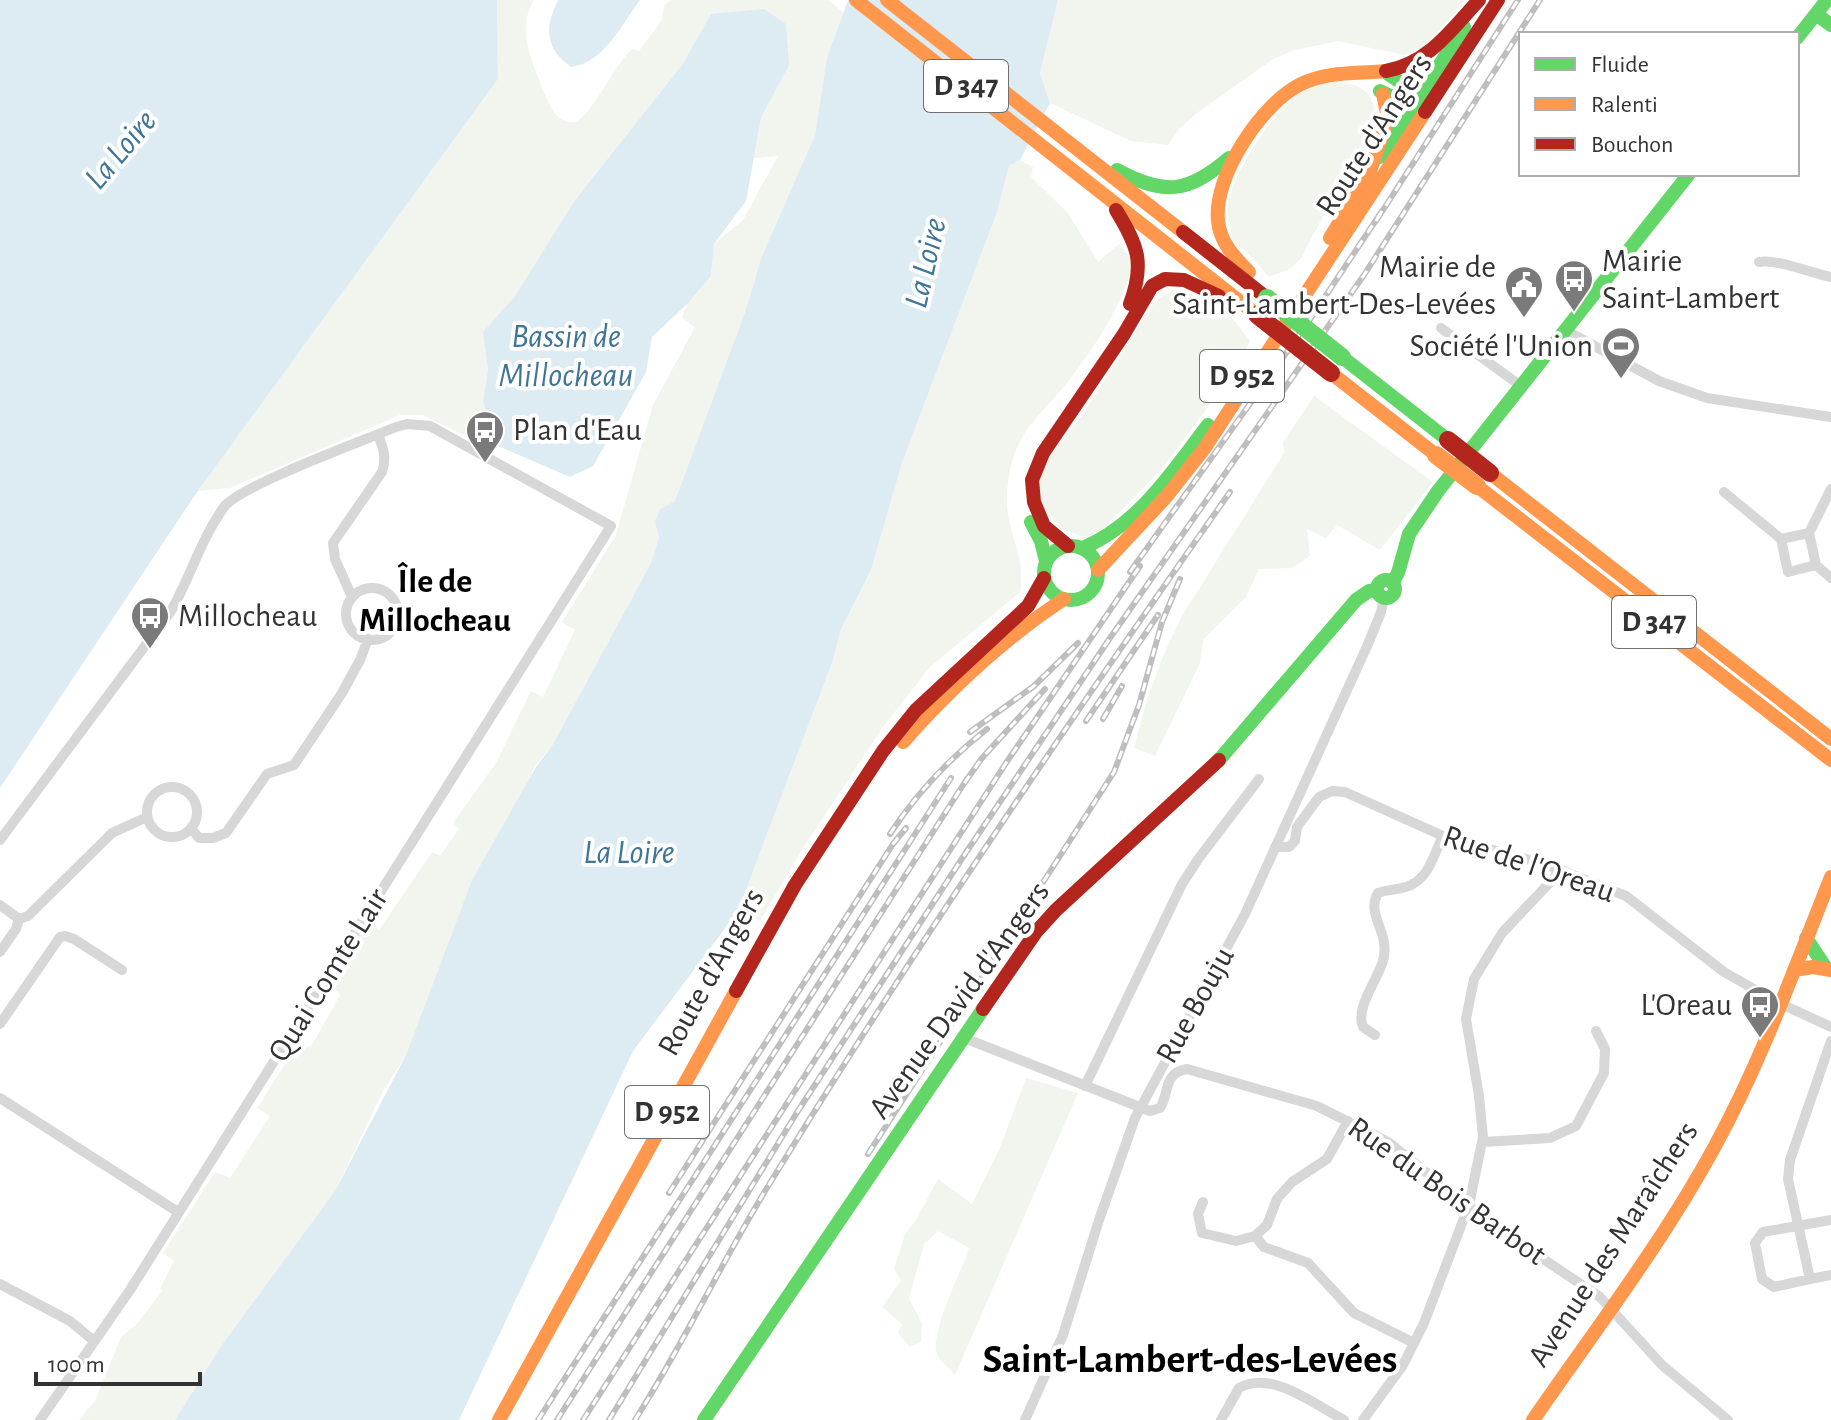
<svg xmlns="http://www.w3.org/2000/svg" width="1831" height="1420" font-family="'Alegreya Sans',sans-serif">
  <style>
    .green { fill: #f1f5ed }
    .water { fill: #ddebf3 }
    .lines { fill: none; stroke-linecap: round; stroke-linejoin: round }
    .street { stroke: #d7d7d7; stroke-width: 10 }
    .fast { stroke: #63d668; stroke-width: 14 }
    .slow { stroke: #ff974d; stroke-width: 14 }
    .jam { stroke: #b3261e; stroke-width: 14 }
    .rail-casing { stroke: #bebebe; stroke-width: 6 }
    .rail { stroke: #fff; stroke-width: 3; stroke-dasharray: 9; stroke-linecap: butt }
    .fast-bridge { stroke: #63d668; stroke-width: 18 }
    .slow-bridge { stroke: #ff974d; stroke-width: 18 }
    .jam-bridge { stroke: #b3261e; stroke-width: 18 }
    .labels { text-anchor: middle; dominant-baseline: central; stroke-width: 8; stroke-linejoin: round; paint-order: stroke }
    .shield { fill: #fff; stroke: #707070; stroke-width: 2 }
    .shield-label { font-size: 30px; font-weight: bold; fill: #333 }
    .street-label { font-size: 32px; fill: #333; stroke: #fff }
    .poi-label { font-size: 32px; fill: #333; stroke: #fff; text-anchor: start }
    .water-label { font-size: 34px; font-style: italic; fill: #3f7597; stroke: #fff }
    .neighbourhood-label { font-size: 34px; font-weight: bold; fill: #000; stroke: #fff }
    .district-label { font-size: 40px; font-weight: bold; fill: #000; stroke: #fff }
  </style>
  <rect width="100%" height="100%" fill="#fff"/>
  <!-- green -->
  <path class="green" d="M497,0h37c-9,13 -10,33 -6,48 3,12 19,55 26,64 4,7 13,11 21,10 14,-3 41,-59 57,-73l7,2 23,-31 2,-14 6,-6h158l15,12 -16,45 -12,78 -53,121 -17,56 -70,189 -15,8 -5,13 4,16 -8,25 -99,183 -17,20 -13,28 -50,86 -66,175 -25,40 -46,96 -114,155 -46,74h-96l16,-19 26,-64 15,-12 26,-34 -2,-2 14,-28 -11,-8 52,-81 15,6 40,-62 -13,-8 35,-55 20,-8 28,-50 -9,-11 37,-64 11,10 53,-78 8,4 19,-27 -6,-6 43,-60 35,-72 12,6 32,-67 -13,-8 54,-87 37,-130 42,-78 -13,-9 5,-14 24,-28 3,-32 29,-24 35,-64 -24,2 7,-40 27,-53 -77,-51 -29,51 -107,135 -60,96 -31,36 4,37 -5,33 15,44 -14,-1 -61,-30h-23l-170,73 -32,3 300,-412z
    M1058,0h408l-42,48 -20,7 -66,-14 -43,9 -22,9 -76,54 -17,15 -12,17 -37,-4 -81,-38 -10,-30z
    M1335,82c25,2 40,8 40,36l-74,140 -9,10 -23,9 -23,-26 -13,-8c-2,-15 -7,-29 -4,-44 8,-32 47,-92 75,-109 8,-5 21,-6 31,-8z
    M1020,160l13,7 -2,10 37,36 30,49 21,-18 15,18c-14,47 -38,84 -68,122 -23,29 -45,43 -55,81 -3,15 -6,34 -3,49 5,30 17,46 12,78l-90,75 -47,60 -80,121 -43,73 -22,-10 95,-251 8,-31 30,-59 31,-107 95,-251 12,-46z
    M1172,290c43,8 52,16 78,51l-8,17 -39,56 -43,57 -56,57 -17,10 -26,-9 -17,-19 -7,-25 11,-28 34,-41 73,-115z
    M1314,396l119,86 -53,68 -43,-25 -11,13 -19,-9 3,27 -19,12 -32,1 -13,28 -43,43 -3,23 -45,93 -21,-8 13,-48 16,-44 19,-40 102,-163 -1,-11z
    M1026,1078l52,15 -123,282c-5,-6 -13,-12 -17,-19 -11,-19 24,-85 31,-108l-31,-17 -14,13 -15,55 13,24 -1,19 -11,5 -12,-14 4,-9 -20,-17 19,-27 -7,-11 11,-35 11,-14 22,-41 34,25 27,-54z"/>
  <!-- water -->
  <path class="water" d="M0,0h497l1,79 -303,416 -195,293z
    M558,0h82c-19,25 -36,63 -69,67 -26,-19 -27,-38 -13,-67z
    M848,0h210l-18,73 10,30 -30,57 -11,6 -12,46 -95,251 -31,107 -30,59 -8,31 -95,251 -105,140 -174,369h-284l46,-74 114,-155 71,-136 66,-175 64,-113 16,-21 99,-183 8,-25 -4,-16 5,-13 15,-8 70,-189 17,-56 53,-121 12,-78z
    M764,9l22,15 3,41 -28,53 -15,83 -32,43 -3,32 -24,28 -35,33 -6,35 -53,94 -23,11 -72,-31 -15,-44 5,-33 -5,-37 32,-36 60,-96 107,-135 29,-51z"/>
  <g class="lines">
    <!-- street -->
    <path class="street" d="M1759,262c20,-3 51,11 72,15
      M1441,328l80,58
      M1565,330l94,51 48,17 124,19
      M1724,492l57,47 7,33 28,-7 15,13
      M1809,533l7,32
      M1781,539l28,-6 22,-44
      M346 614a26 26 0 1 1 52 0a26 26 0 1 1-52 0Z
      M352,597l-17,-38 -2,-16 49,-71c5,-14 1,-25 -4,-37
      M147 812a25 25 0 1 1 50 0a25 25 0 1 1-50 0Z
      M191,828l8,10h14l13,-5 41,-59 27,-9 48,-72 18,-33 8,-21
      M0,840l171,-229c19,-33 30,-72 53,-104 15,-21 141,-67 172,-80l11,-3 23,2 181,100 -481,764 -90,130
      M1275,847h14l6,-6 2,-14 22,-30 13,-6 13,1 98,44 105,29 78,31 98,76 51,29 56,26
      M0,905l19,14
      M0,952l16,-23 3,-10 9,-3 84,-83 35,-16
      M0,1024l60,-87 5,-1 9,3 48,31
      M1375,1035l-12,-8c-8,-19 14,-46 20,-66 8,-29 -18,-46 -5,-68 11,-4 23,-3 33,-8 19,-9 23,-32 32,-49
      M964,1038l186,73 10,-3c10,-16 3,-35 27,-39l130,37 71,36 106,84 106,71 62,68 66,55
      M1831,1041l-41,119 -2,19 22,100 21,-4
      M1085,1086l97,-202 17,-26 60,-79
      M0,1098l178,114
      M1348,1121l-21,38 -35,23 -15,17 -10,26 -12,11 9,11 44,16 46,50 60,30
      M1483,1142l67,-4 26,-12 28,-53 1,-24 -9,-18
      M1203,1202l-5,12 4,19 34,8 19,-5
      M1810,1279l-36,8 -12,-8 -7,-36 8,-11 68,-12
      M0,1284l70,37 24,20
      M1025,1420l38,-85 36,-115 36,-102 110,-204 123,-270 13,-32 3,-14
      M1221,1420l18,-32c32,-19 76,17 105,32
      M1363,1420l40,-55 21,-42 45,-118 14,-68 -4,-41 -13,-77 8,-40 28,-46 52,-55 5,-9"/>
    <!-- fast -->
    <path class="fast" d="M1816,14l15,11
      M1797,38l30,-38
      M1384,71l19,13 22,27
      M1380,91l45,21
      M1380,157l84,-130
      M1117,170c48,26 71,23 112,-12
      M1342,357l106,83
      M1031,522l10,19 5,20
      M1044 573a27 27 0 1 1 54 0a27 27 0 1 1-54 0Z
      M1083,548c56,-24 89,-76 125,-123
      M1377 589a9 9 0 1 1 18 0a9 9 0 1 1-18 0Z
      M1392,583l6,-10 11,-39 29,-43 251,-317
      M1219,760l137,-160 13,-9 8,-1
      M1806,938l20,30
      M704,1420l279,-411"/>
    <!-- slow -->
    <path class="slow" d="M856,0l401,315
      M887,0l296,232
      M1369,174l19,-55 -5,-25
      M1330,238l39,-64
      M1249,272c-15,-15 -29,-30 -31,-51 -5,-45 44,-118 83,-137 27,-13 56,-10 85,-13
      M1331,373l105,82
      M1490,473l341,266
      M1477,486l354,274
      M1098,570l68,-73 38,-48 221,-337
      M903,742c48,-54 100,-103 161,-143
      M1794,970l19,-3 18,3
      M499,1420l237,-429
      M1533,1420c62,-90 130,-178 182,-274 47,-86 80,-179 116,-269"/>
    <!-- jam -->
    <path class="jam" d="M1386,71c43,-8 65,-41 93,-71
      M1425,112l73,-112
      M1116,210c22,36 29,53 14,94
      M1183,232l84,66
      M1068,546l-24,-20 -10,-24 -2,-22 11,-27 81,-119 28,-48 13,-7 19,1 35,16
      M736,991l59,-106 88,-134 33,-41 112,-104 16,-28
      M983,1009l53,-77 20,-22 163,-150"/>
    <defs>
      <path id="rail" d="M1376,221l142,-221
        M1130,572l179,-251 73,-110
        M1103,719l19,-33
        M1086,721l72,-106
        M970,732l64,-46 44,-43
        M890,834c26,-40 59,-75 97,-105
        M868,1154l246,-382 25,-67 23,-83 18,-43
        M669,1193l224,-349 13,-16
        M538,1420l413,-642
        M557,1420l406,-635 19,-27 63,-69
        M583,1420l423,-657 134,-197
        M609,1420l187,-306 167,-257 147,-219 254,-363 176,-275
        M635,1420c49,-77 87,-159 135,-237 145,-236 301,-465 460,-691"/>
    </defs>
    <!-- rail casing -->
    <use href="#rail" class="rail-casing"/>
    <!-- rail -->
    <use href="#rail" class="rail"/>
    <!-- fast-bridge -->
    <path class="fast-bridge" d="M1267,298l75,59"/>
    <!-- slow-bridge -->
    <path class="slow-bridge" d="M1436,455l41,31"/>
    <!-- jam-bridge -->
    <path class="jam-bridge" d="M1257,315l74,58
      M1448,440l42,33"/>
  </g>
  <!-- icons -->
  <defs>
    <symbol id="bus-pin" viewBox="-11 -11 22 30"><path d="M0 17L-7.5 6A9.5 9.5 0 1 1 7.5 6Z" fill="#7a7a7a" stroke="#fff"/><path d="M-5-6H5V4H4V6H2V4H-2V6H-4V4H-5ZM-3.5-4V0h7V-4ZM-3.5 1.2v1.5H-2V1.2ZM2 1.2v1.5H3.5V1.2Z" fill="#fff"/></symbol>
    <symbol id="civic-pin" viewBox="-11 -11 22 30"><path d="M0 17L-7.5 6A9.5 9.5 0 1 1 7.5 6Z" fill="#7a7a7a" stroke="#fff"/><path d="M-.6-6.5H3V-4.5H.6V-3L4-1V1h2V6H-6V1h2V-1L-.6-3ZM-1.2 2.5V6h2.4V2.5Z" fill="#fff"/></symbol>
    <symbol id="stadium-pin" viewBox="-11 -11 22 30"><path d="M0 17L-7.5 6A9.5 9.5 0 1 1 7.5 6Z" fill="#7a7a7a" stroke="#fff"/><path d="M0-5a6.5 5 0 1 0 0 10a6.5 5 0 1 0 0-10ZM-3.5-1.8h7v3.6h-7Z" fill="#fff"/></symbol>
  </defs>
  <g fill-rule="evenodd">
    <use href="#bus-pin" x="1552" y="257" width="44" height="60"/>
    <use href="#civic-pin" x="1502" y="263" width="44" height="60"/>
    <use href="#stadium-pin" x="1599" y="324" width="44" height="60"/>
    <use href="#bus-pin" x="463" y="408" width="44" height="60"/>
    <use href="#bus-pin" x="128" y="594" width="44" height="60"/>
    <use href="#bus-pin" x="1738" y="983" width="44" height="60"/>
  </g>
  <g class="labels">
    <!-- shield labels -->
    <g class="shield">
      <rect x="924" y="60" width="84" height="52" rx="6"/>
      <rect x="1200" y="350" width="84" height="52" rx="6"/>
      <rect x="1612" y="596" width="84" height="52" rx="6"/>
      <rect x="625" y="1086" width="84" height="52" rx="6"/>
    </g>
    <g class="shield-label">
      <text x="966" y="86">D 347</text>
      <text x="1242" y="376">D 952</text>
      <text x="1654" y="622">D 347</text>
      <text x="667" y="1112">D 952</text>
    </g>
    <!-- street labels -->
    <g class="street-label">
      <text transform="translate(1374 135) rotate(-57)">Route d'Angers</text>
      <text transform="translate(1529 864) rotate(19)">Rue de l'Oreau</text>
      <text transform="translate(711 972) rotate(-61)">Route d'Angers</text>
      <text transform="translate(328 975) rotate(-58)">Quai Comte Lair</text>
      <text transform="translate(959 1000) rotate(-54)">Avenue David d'Angers</text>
      <text transform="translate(1195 1005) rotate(-61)">Rue Bouju</text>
      <text transform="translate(1447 1191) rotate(35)">Rue du Bois Barbot</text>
      <text transform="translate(1613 1244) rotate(-57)">Avenue des Maraîchers</text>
    </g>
    <!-- poi labels -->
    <g class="poi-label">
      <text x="1602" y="261">Mairie<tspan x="1602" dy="37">Saint-Lambert</tspan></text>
      <text x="1496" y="267" text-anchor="end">Mairie de<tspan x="1496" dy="37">Saint-Lambert-Des-Levées</tspan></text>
      <text x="1593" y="346" text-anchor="end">Société l'Union</text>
      <text x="513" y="430">Plan d'Eau</text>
      <text x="178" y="616">Millocheau</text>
      <text x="1732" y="1005" text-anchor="end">L'Oreau</text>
    </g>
    <!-- water labels -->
    <g class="water-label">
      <text transform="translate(121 150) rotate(-50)">La Loire</text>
      <text transform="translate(926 263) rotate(-77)">La Loire</text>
      <text x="566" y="337">Bassin de<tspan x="566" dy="39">Millocheau</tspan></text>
      <text x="629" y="853">La Loire</text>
    </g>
    <!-- neighbourhood labels -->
    <g class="neighbourhood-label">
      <text x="435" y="582">Île de<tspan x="435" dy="39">Millocheau</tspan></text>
    </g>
    <!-- district labels -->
    <g class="district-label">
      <text x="1190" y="1360">Saint-Lambert-des-Levées</text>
    </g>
  </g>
  <!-- legend -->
  <rect x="1519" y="32" width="280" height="144" fill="#ffffff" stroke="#adadad" stroke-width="2"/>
  <rect x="1535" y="58" width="40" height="12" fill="#63d668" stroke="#adadad" stroke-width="2"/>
  <text x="1591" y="72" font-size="24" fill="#333333">Fluide</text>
  <rect x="1535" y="98" width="40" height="12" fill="#ff974d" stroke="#adadad" stroke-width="2"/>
  <text x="1591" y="112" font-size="24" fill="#333333">Ralenti</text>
  <rect x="1535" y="138" width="40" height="12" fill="#b3261e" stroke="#adadad" stroke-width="2"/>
  <text x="1591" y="152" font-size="24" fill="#333333">Bouchon</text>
  <!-- scale -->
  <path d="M36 1372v12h164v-12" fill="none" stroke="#333333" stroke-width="4"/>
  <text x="48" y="1372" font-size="24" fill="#333333" stroke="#ffffff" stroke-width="6" paint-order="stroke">100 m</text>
</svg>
